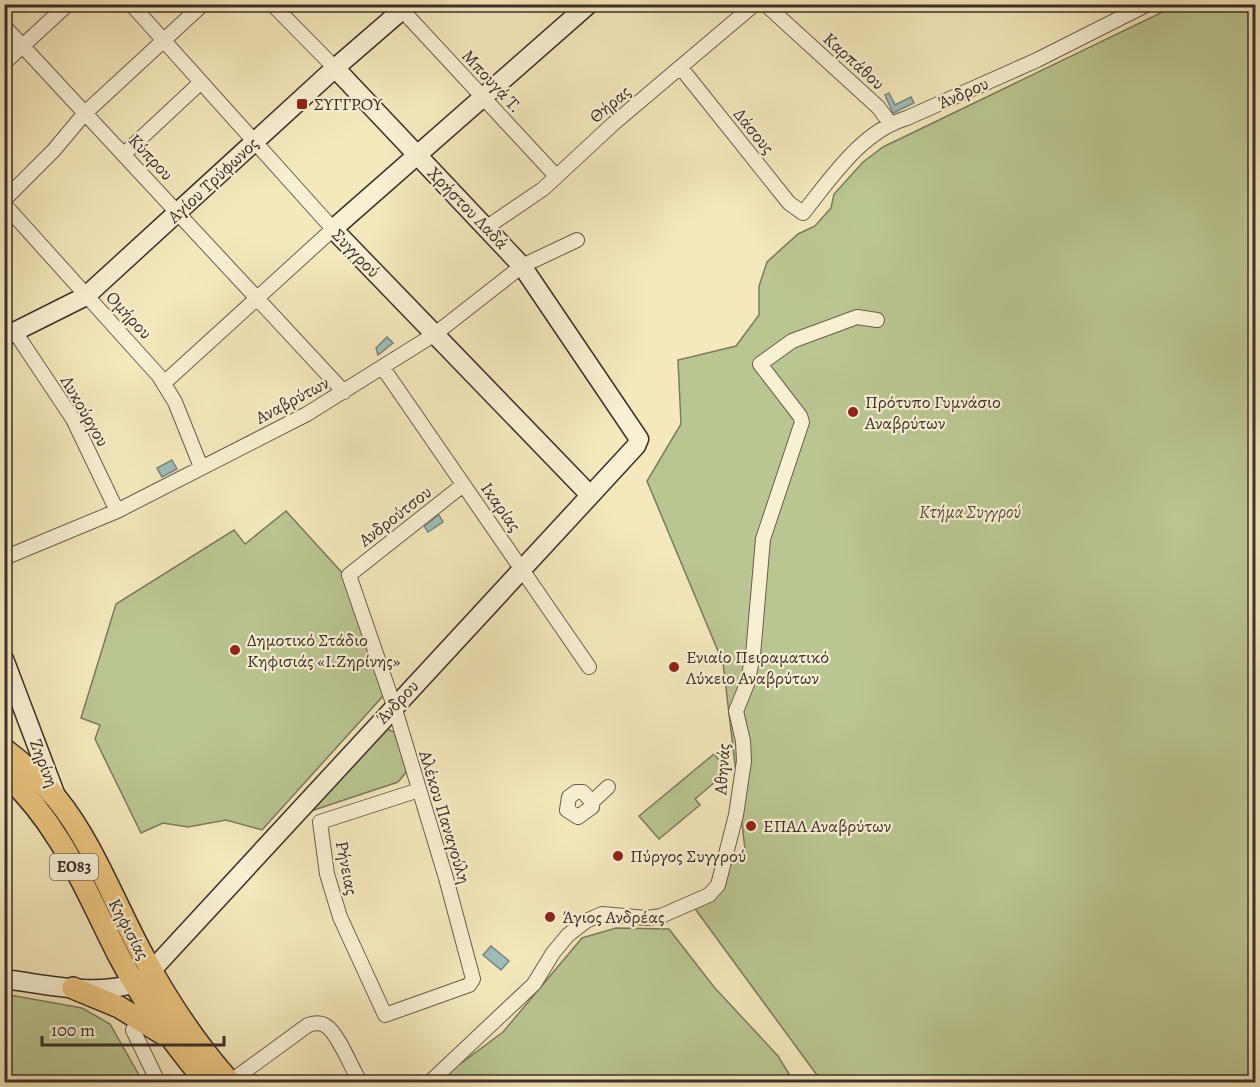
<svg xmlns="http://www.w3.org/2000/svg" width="1260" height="1087" font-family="Alegreya,serif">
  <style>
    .green { fill: #bac692; stroke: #7b7a5e; stroke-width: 1.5 }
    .water { fill: #9fbeba; stroke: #778581; stroke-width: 1.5 }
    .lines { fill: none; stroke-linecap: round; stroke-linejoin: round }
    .street-casing { stroke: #6a5d4f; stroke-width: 16 }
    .secondary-casing { stroke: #3c2f2b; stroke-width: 21 }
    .primary-casing { stroke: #3c2f2b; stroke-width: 24 }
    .street { stroke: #f8f0d3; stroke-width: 14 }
    .secondary { stroke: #f8f0d3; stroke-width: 18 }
    .primary { stroke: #eac47e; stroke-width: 21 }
    .poi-dot { fill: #8f2418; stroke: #f8f0d3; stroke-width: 2 }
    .labels { text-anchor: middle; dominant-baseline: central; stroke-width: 4.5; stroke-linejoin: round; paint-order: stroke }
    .shield { fill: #f8f0d3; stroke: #74695d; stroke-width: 1.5 }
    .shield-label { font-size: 16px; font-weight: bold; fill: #3c2f2b }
    .street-label { font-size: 18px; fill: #3c2f2b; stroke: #f8f0d3 }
    .poi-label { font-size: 18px; fill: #3c2f2b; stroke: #f8f0d3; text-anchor: start }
    .park-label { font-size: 18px; font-style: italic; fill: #554d40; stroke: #f8f0d3 }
  </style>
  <rect width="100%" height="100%" fill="#f4e8bc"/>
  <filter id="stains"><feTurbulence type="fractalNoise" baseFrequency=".00333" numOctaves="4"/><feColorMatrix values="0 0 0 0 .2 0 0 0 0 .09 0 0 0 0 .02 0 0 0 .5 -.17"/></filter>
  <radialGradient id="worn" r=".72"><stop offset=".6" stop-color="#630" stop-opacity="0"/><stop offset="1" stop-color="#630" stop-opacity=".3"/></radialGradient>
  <!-- green -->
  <path class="green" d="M1177,5h78v1077h-433l-129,-176 52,-57 -22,-186 -76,-182 34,-57 -3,-64 58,-14 23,-31v-29l8,-24 31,-28 17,-8 16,-18 3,-14 29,-32 20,-15z
    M286,511l59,65 38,120 -121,134 -36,-10 -38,7 -25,-4 -22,10 -46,-94 5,-14 -19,-7 35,-114 118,-74 11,14z
    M387,729l7,3 14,38 -10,12 -90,30z
    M714,754l14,17 -33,28 5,6 -41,34 -20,-23z
    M616,928l53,1 45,58 64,69 16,26h-358l67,-50 79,-94z
    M4,994l78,14 28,16 33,58h-138z"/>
  <!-- water -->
  <path class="water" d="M889,93l6,12 16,-8 3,6 -21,10 -8,-18z
    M387,337l6,6 -15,12 -2,-7z
    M172,460l5,9 -15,8 -5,-9z
    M439,515l4,7 -15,10 -4,-6z
    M491,946l18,15 -8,9 -18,-15z"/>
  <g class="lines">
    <defs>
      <path id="street" d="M131,4l202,225 -169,154
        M272,4l63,64
        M765,4l113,103 12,16
        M402,10l154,166
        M4,26l340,366
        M4,63l64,-59
        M681,68l108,135 14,10c29,-36 59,-82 104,-95l130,-58 111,-56
        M124,154l76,-71
        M4,200l50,-50 31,-37 118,-109
        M4,204l155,172 16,26 26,65
        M487,227l56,-38 70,-65 142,-120
        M15,332l58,87 44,92
        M383,368l206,299
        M4,558l113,-47 190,-97 128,-80 87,-68 55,-26
        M419,790l-99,32 7,52 13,43 45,98 84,-30 4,-6 -27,-101 -52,-172 -45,-131 114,-90
        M592,802l-9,-10h-7l-7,5 -2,13 11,7 14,-10v-5l16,-15
        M144,1021l-7,1 -4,8 25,52
        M230,1082l78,-57c6,-2 13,-3 18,1 12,7 26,43 34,56
        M430,1082l104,-98 19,-31 15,-18 18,-14 16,-7 45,4 14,-2 48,-21 9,-10 18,-70 8,-54 -1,-20 -7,-30 11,-27 6,-29 10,-116 39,-117 -2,-6 -40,-52 32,-23 65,-24 20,3"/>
      <path id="secondary" d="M589,4l-256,225 256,265
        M4,337l82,-41 249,-228 74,-64
        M4,659l52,137
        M4,979c41,5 88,17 128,5 7,-2 14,-9 20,-14l484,-524 3,-7 -117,-173 -187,-198"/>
      <path id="primary" d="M4,749c20,15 38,32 53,50 36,44 60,110 88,160 24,44 52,86 85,123
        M4,773c58,53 81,117 116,185 24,45 54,86 86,124
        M73,988l46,19 44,27"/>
    </defs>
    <!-- street casing -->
    <use href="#street" class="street-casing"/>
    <!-- secondary casing -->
    <use href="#secondary" class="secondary-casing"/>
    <!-- primary casing -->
    <use href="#primary" class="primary-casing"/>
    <!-- street -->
    <use href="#street" class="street"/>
    <!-- secondary -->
    <use href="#secondary" class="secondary"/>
    <!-- primary -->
    <use href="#primary" class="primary"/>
  </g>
  <!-- markers -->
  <g class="poi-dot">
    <rect x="296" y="98" width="12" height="12" rx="3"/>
    <circle cx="853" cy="412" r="6"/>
    <circle cx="235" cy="650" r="6"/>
    <circle cx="674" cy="667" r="6"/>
    <circle cx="751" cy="826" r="6"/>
    <circle cx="618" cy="856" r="6"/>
    <circle cx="550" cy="917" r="6"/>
  </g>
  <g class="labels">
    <!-- shield labels -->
    <rect class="shield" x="50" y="854" width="48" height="26" rx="4.5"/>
    <g class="shield-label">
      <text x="74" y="867">ΕΟ83</text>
    </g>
    <!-- street labels -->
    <g class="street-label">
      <text transform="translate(854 61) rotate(42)">Καρπάθου</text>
      <text transform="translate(492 81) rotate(47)">Μπουγά Τ.</text>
      <text transform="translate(963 93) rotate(-24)">Άνδρου</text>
      <text transform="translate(610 104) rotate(-40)">Θήρας</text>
      <text transform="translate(754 131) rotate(51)">Δάσους</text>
      <text transform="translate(151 157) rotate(47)">Κύπρου</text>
      <text transform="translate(213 180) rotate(-43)">Αγίου Τρύφωνος</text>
      <text transform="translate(468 208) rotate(46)">Χρήστου Λαδά</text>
      <text transform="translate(356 253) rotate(46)">Συγγρού</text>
      <text transform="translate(129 315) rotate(47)">Ομήρου</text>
      <text transform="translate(292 400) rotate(-28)">Αναβρύτων</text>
      <text transform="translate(85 411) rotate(60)">Λυκούργου</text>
      <text transform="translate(501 507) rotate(55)">Ικαρίας</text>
      <text transform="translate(395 516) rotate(-38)">Ανδρούτσου</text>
      <text transform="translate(397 702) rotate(-47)">Άνδρου</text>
      <text transform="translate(44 763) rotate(69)">Ζηρίνη</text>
      <text transform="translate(722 769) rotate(-86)">Αθηνάς</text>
      <text transform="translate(445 817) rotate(73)">Αλέκου Παναγούλη</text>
      <text transform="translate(347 868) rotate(79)">Ρήνειας</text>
      <text transform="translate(129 929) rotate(62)">Κηφισίας</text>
    </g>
    <!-- poi labels -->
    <g class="poi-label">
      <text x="314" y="104">ΣΥΓΓΡΟΥ</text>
      <text x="865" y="402">Πρότυπο Γυμνάσιο<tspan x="865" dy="21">Αναβρύτων</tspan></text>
      <text x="247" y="640">Δημοτικό Στάδιο<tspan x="247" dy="21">Κηφισιάς «Ι.Ζηρίνης»</tspan></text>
      <text x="686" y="657">Ενιαίο Πειραματικό<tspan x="686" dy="21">Λύκειο Αναβρύτων</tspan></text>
      <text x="763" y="826">ΕΠΑΛ Αναβρύτων</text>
      <text x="630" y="856">Πύργος Συγγρού</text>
      <text x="562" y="917">Άγιος Ανδρέας</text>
    </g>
    <!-- park labels -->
    <g class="park-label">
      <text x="970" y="512">Κτήμα Συγγρού</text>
    </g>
  </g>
  <!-- margin -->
  <rect width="1260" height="1087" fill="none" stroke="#f4e8bc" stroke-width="24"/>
  <rect x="6" y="6" width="1248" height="1075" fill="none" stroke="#3c2f2b" stroke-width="3"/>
  <rect x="12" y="12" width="1236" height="1063" fill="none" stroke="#3c2f2b" stroke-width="1.5"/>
  <!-- scale -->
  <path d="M42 1036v9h182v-9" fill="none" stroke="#3c2f2b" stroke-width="3"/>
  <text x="51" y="1036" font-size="18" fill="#3c2f2b" stroke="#f8f0d3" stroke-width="4.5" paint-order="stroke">100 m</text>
  <rect width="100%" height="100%" filter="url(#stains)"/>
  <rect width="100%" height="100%" fill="url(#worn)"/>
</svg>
